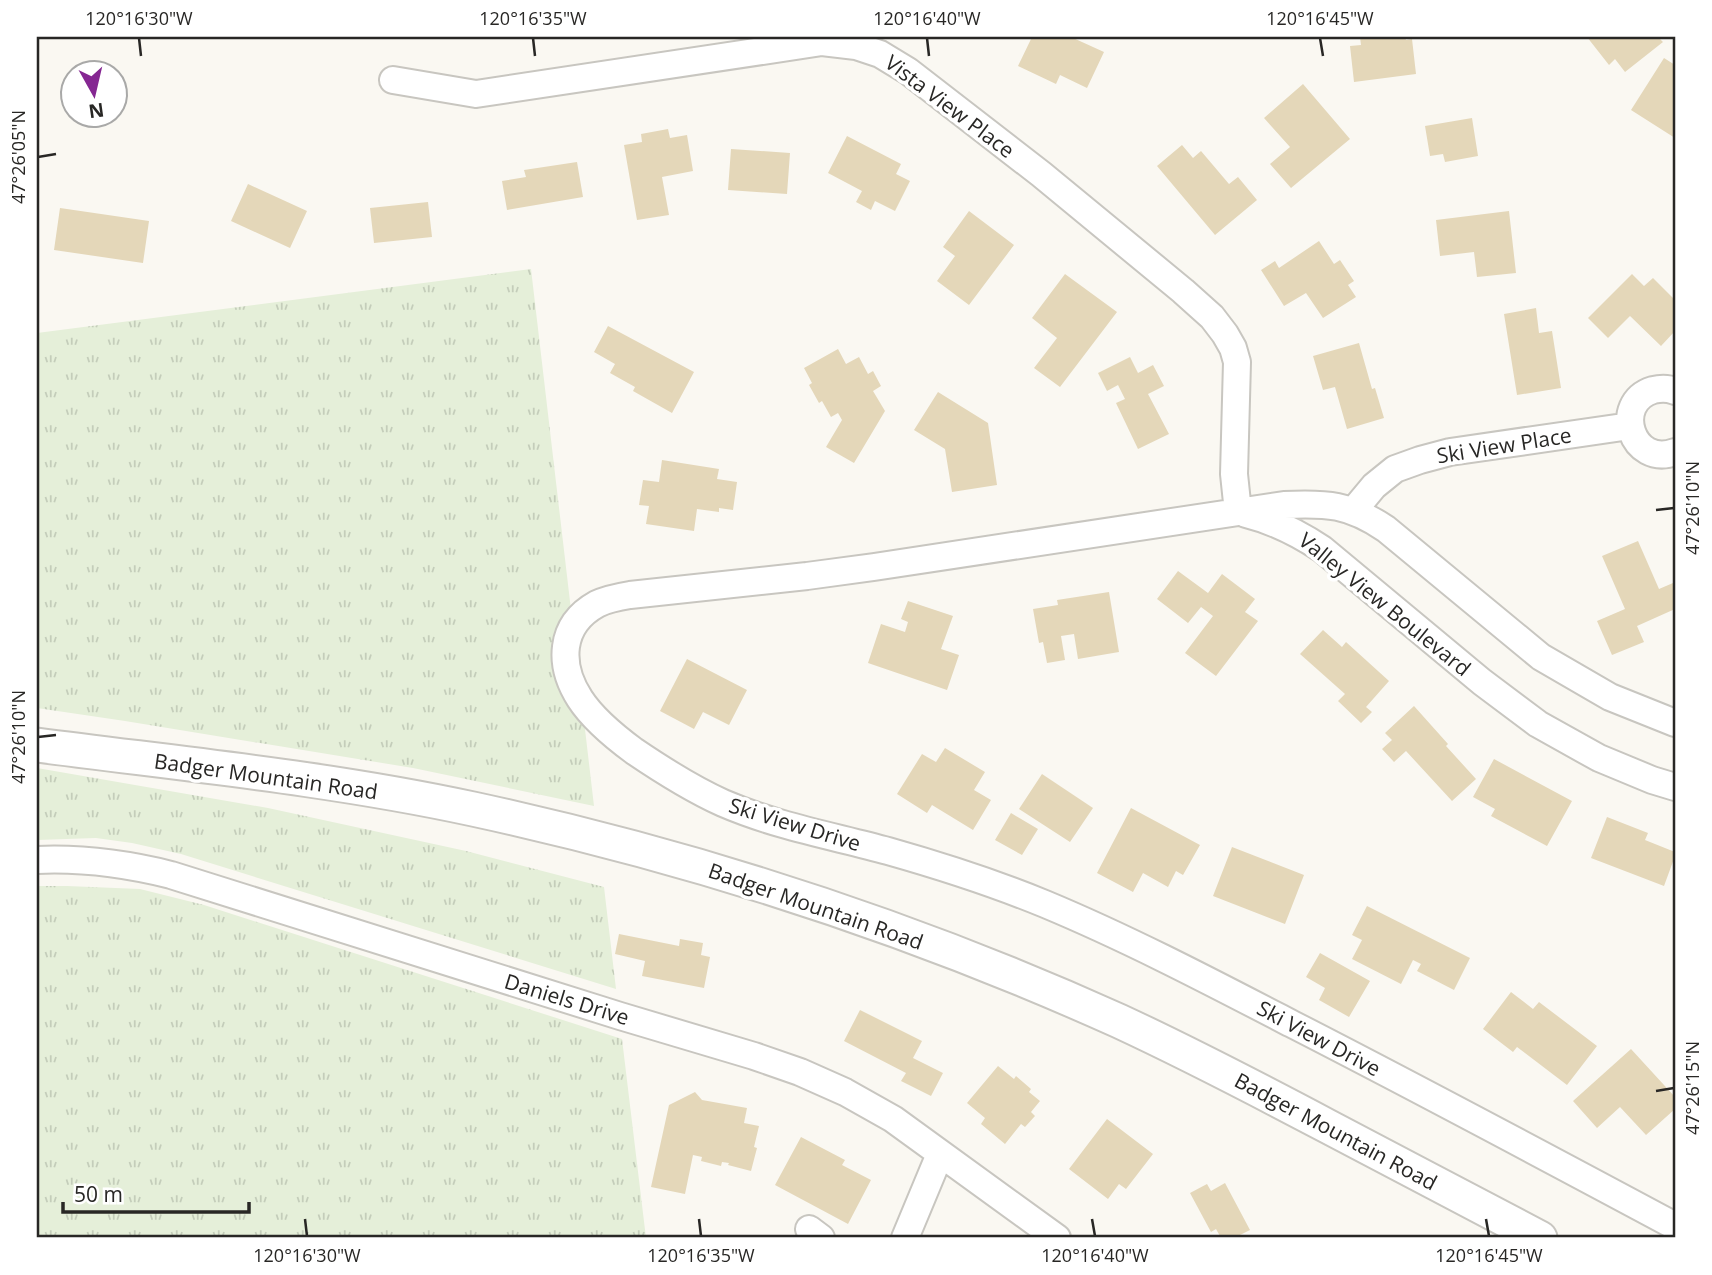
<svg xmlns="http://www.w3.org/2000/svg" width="1712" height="1275" font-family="'Open Sans',sans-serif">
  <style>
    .grass { fill: url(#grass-tufts) }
    .building { fill: #e4d7b9 }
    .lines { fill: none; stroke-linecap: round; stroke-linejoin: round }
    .minor-casing { stroke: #c8c6c0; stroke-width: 30 }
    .major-casing { stroke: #c8c6c0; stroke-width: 37 }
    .minor { stroke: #fff; stroke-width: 26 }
    .major { stroke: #fff; stroke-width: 33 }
    .ticks { fill: none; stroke: #282725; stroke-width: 2.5 }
    .labels { text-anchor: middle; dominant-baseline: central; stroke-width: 7; stroke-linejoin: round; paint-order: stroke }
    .street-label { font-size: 21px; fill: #282725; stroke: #fff }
    .neatline { fill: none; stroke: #282725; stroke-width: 2.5 }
    .ticks-label { font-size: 18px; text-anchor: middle; fill: #282725 }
  </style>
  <defs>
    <pattern id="grass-tufts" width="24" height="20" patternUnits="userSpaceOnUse" patternTransform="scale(1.75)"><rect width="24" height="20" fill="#e5efd9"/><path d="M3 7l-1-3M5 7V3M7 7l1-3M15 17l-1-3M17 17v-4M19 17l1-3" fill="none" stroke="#c4cdba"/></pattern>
  </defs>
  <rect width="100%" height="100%" fill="#faf8f2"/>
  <!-- grass -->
  <path class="grass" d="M531,269l63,537 -181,-38 -288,-47 -88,-13v-375z
    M37,768l231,40 198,43 138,36 12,102 -435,-135 -49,-11 -36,-5 -59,2z
    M37,886h30l73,3 64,16 418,134 24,199h-609z"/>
  <!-- building -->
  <path class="building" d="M1032,37h39l33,15 -17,36 -27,-13 -4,9 -38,-18z
    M1360,37h45l1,3 6,-1 4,35 -62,8 -4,-36 11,-1z
    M1587,37h71l5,5 -38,30 -10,-13 -6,6z
    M1664,58l11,7v73l-44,-28z
    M1303,84l47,55 -59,49 -21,-24 20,-17 -26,-29z
    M1472,118l6,38 -33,6 -2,-8 -13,2 -5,-30z
    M668,129l2,9 17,-3 6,36 -31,6 7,38 -32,5 -13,-75 18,-3 -1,-8z
    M847,136l54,28 -5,10 14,7 -15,30 -20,-10 -4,9 -15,-8 6,-11 -34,-18z
    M1182,145l11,13 8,-7 28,33 9,-7 19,23 -42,35 -58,-69z
    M731,149l59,4 -3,41 -59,-4z
    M577,162l6,35 -76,13 -5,-29 24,-4 -2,-7z
    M248,184l59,27 -17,37 -59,-27z
    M428,202l4,35 -58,6 -4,-35z
    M60,208l89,13 -6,42 -89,-13z
    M969,211l45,34 -45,60 -32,-24 18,-25 -12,-9z
    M1509,211l7,62 -39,4 -3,-25 -34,4 -4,-36z
    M1319,241l15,23 6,-4 14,21 -6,4 8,12 -33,21 -17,-25 -22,13 -23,-36 14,-9 4,7z
    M1065,274l52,38 -57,75 -26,-19 23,-30 -25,-20z
    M1632,274l12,12 9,-8 22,22v31l-14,15 -31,-30 -22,22 -20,-20z
    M1536,308l3,25 13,-2 9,57 -44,7 -13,-81z
    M608,326l86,46 -22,41 -39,-22 2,-4 -25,-14 5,-9 -21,-12z
    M1359,343l13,46 3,-1 9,30 -37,11 -12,-42 -12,3 -10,-34z
    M838,349l8,15 13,-7 9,17 5,-3 8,15 -8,5 12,20 -31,52 -28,-16 16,-27 -4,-7 -7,4 -9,-16 -3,2 -10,-18 3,-2 -8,-15z
    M1130,357l8,16 15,-8 11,21 -16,8 21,40 -31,15 -22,-46 9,-4 -7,-14 -11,6 -9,-18z
    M938,392l50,31 9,62 -45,7 -7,-43 -31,-19z
    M662,460l57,9 -2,10 20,3 -4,28 -14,-2v4l-22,-3 -3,22 -48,-7 3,-18 -10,-1 4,-25 16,2z
    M1638,541l21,48 14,-6 2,5v21l-38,17 7,16 -32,13 -15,-34 28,-12 -23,-53z
    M1178,571l30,22 14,-19 33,25 -10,13 13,9 -42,55 -31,-23 28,-37 -12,-9 -13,16 -31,-24z
    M1109,592l10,60 -41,7 -4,-25 -13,2 4,24 -18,3 -4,-21 -4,1 -6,-34 25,-4 -1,-5z
    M908,601l45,15 -12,33 18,6 -12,35 -79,-27 13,-39 24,8 3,-10 -7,-3z
    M1323,630l19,17 4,-5 43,39 -23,26 6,5 -11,11 -23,-22 7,-7 -45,-40z
    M687,659l60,31 -18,35 -26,-13 -9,17 -34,-18z
    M1414,706l34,38 -2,2 30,33 -24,22 -46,-50 -12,11 -12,-13 10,-9 -7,-7z
    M945,748l40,24 -11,18 17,10 -18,30 -41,-25 -5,8 -30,-19 25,-40 14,8z
    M1494,759l78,42 -25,45 -56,-30 4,-7 -22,-12z
    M1042,774l51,34 -23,34 -51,-33z
    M1131,808l69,37 -17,30 -7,-4 -8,16 -25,-14 -10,19 -36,-19z
    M1011,813l27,16 -16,26 -27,-15z
    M1607,817l41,16 -3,7 30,12v4l-11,30 -73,-28z
    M1232,847l72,28 -19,49 -72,-28z
    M1367,906l103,52 -16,32 -37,-19 4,-7 -8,-4 -12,24 -49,-25 10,-19 -10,-5z
    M619,934l60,12 1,-7 23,4 -2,12 9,2 -6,31 -62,-12 3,-15 -30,-7z
    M1320,953l50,28 -21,36 -30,-17 6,-12 -19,-11z
    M1511,992l22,17 6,-7 58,44 -30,39 -50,-38 -4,5 -30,-23z
    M860,1010l62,31 -9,17 30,15 -12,23 -30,-15 5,-8 -62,-32z
    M1631,1049l44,48v12l-29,26 -26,-28 -23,21 -24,-27z
    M998,1066l16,13 2,-3 15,13 -2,3 11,9 -9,11 4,4 -10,11 -4,-3 -16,20 -24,-20 4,-6 -18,-15z
    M695,1092l7,8 45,8 -3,15 15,3 -5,21 3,1 -6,23 -23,-6 1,-2 -7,-1 -1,4 -20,-5 1,-4 -9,-2 -8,39 -34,-7 18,-82z
    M1107,1119l46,35 -27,35 -7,-5 -11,15 -39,-30z
    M801,1137l44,23 -3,5 29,15 -23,44 -73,-39z
    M1225,1183l25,47 -16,8h-13l-5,-9 -5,3 -21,-39 17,-9 4,7z"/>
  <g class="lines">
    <defs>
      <path id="minor" d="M393,80l83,14 346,-52 34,4 24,8 28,17 133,103 142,117 29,26 13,17 8,14 4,14 -3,112 4,38
        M1675,391c-7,-3 -14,-3 -22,-1 -42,13 -21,78 22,62
        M1354,510l20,-24 21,-17 25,-9 30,-8 180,-26
        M1246,514c28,7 52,19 76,35l160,133 56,42 61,34 53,22 23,7
        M1675,723l-65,-26 -69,-40 -155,-128c-37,-25 -59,-26 -102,-24l-410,62 -67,9 -177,19c-12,2 -23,4 -33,9 -38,21 -39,61 -17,95 13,20 35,38 54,52 28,19 58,38 89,52 53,23 110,33 165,48 53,15 106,32 157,53 84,35 166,78 247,120 129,66 256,134 383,202
        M37,860c45,-2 90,4 134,15l449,141 134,40 46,16 45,20 48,27 164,119
        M809,1229l12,9
        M905,1238l35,-84"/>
      <path id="major" d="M37,745c145,19 292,33 436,64 221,48 440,119 646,212 71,33 140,69 208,105 71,37 142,75 213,112"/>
    </defs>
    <!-- minor casing -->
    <use href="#minor" class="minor-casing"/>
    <!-- major casing -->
    <use href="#major" class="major-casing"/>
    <!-- minor -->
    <use href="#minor" class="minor"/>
    <!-- major -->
    <use href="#major" class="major"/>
  </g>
  <!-- ticks -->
  <path class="ticks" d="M139,38l2,18M533,38l2,18M927,38l2,18M1320,38l3,18M38,157l18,-3M1656,510l18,-2M38,737l18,-2M1656,1091l18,-3M305,1219l2,17M699,1219l2,17M1092,1219l3,17M1486,1219l3,17"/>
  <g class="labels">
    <!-- street labels -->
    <g class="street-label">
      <text transform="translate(950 106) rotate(37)">Vista View Place</text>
      <text transform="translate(1504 445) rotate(-9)">Ski View Place</text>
      <text transform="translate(1385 604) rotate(39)">Valley View Boulevard</text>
      <text transform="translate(266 776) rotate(8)">Badger Mountain Road</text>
      <text transform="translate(795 824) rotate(17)">Ski View Drive</text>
      <text transform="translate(816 906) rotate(19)">Badger Mountain Road</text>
      <text transform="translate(567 999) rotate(17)">Daniels Drive</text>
      <text transform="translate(1319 1038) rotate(28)">Ski View Drive</text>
      <text transform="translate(1336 1131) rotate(28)">Badger Mountain Road</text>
    </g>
  </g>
  <!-- border -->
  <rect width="1712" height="1275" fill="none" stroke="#ffffff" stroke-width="77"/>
  <!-- north arrow -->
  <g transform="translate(94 94) rotate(172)"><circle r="33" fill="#ffffff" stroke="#a9a9a8" stroke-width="2"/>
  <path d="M0-5L12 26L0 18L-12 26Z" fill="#852792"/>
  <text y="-10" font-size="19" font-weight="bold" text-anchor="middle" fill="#282725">N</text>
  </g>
  <!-- scale -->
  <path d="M63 1202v10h186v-10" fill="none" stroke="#282725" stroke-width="3.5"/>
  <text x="74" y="1202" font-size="21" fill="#282725" stroke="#ffffff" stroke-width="5" paint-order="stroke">50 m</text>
  <rect x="38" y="38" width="1636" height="1198" class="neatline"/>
  <g class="ticks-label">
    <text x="139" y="25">120°16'30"W</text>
    <text x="533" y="25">120°16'35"W</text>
    <text x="927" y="25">120°16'40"W</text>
    <text x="1320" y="25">120°16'45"W</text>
    <text transform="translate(19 157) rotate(-90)" y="6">47°26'05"N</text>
    <text transform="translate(1693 508) rotate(-90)" y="6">47°26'10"N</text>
    <text transform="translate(19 737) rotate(-90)" y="6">47°26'10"N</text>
    <text transform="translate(1693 1088) rotate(-90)" y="6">47°26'15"N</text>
    <text x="307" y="1262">120°16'30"W</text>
    <text x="701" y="1262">120°16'35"W</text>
    <text x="1095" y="1262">120°16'40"W</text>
    <text x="1489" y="1262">120°16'45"W</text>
  </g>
</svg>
